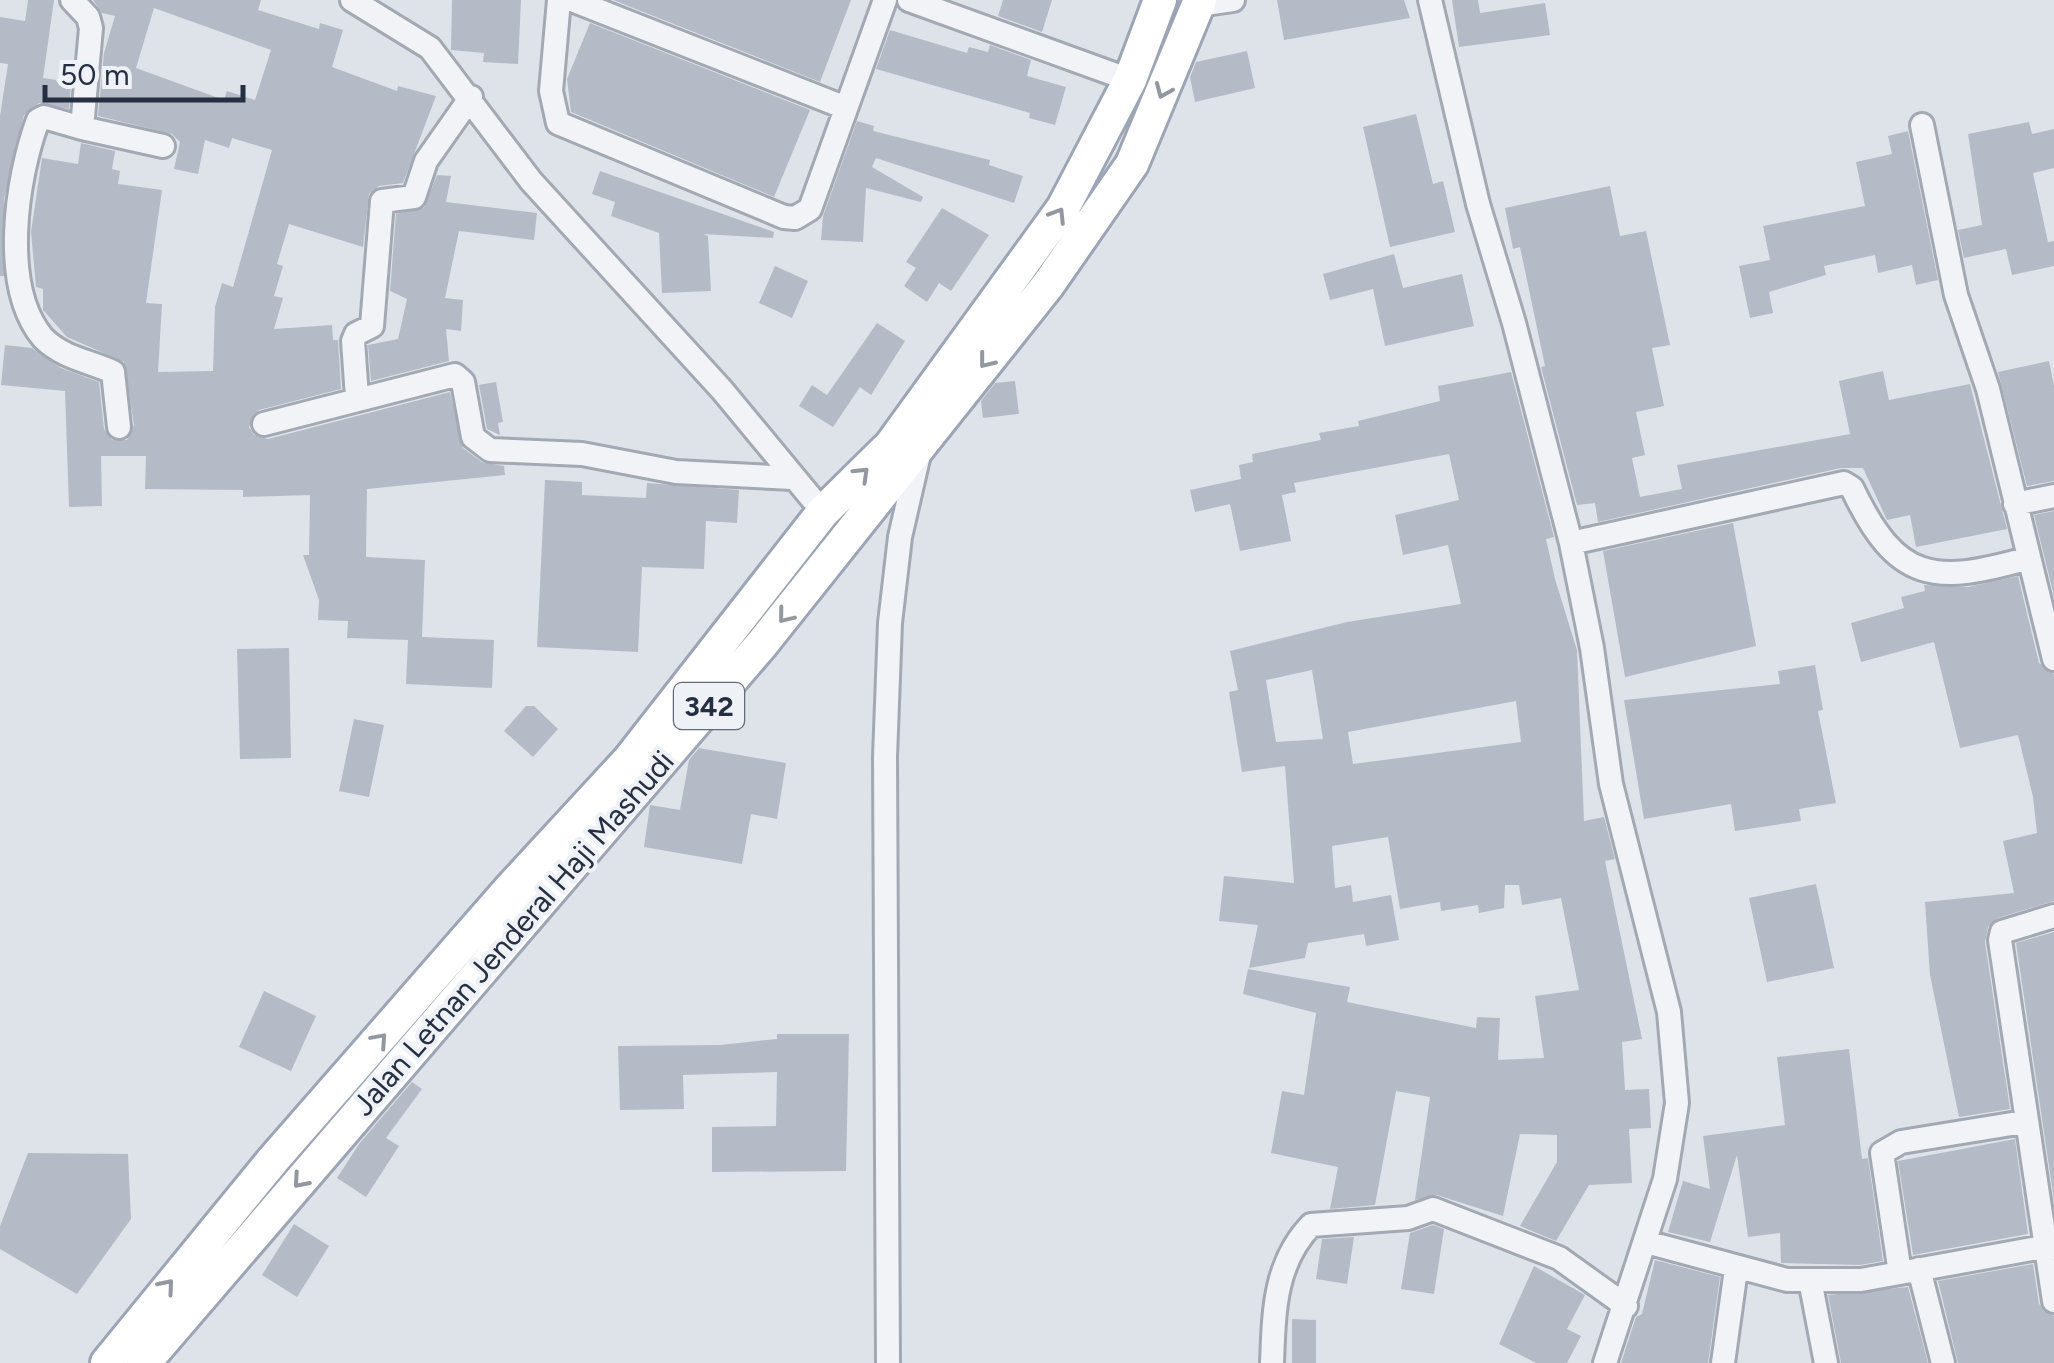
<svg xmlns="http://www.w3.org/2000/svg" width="2054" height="1363" font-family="Figtree,sans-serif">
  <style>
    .building { fill: #b5bbc6; fill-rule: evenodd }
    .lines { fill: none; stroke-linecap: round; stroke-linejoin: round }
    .minor-casing { stroke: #a3a9b3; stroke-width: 28 }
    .primary-casing { stroke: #9da5b5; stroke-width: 38 }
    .minor { stroke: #f1f3f7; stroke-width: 22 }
    .primary { stroke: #fff; stroke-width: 32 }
    .oneway { stroke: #9297a0 }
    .labels { text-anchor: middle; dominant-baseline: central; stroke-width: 8; stroke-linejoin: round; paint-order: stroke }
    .shield { fill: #eef1f6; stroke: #626977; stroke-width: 2.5 }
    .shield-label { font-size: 28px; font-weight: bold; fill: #262f41 }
    .street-label { font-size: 30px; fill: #262f41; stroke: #eef1f6 }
  </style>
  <rect width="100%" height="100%" fill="#dee2e9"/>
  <!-- building -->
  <path class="building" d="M28,0h26l-11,78 28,4 -2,27 -30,-6 -15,12 -20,84v77h-4v-160l8,-52 -8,-1v-46l25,4z
    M93,0h168l-3,10 61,19 1,-6 23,7 -11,37 65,24 1,-5 38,10 -33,87 -24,3 -10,8 -6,53 -74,-23 -12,40 6,2 -9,30 9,2 -9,31 58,-4 1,15h5l3,49 -82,21 -10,17 5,8 14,4 182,-47 13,56 19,14 22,4 1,9 -138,14 -1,68 59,3 -3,77 72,3 -2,48 -86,-4 2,-44 -61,-2 1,-17 -30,-1 1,-20 -16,-45h6l1,-60 -67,2v-7l-98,-1 1,-33h-45l1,50 -33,1 -4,-116 -64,-6 4,-40 27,3 29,20 38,14 5,47 8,11h15l7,-15 -10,-63 -57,-25 -24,-27v-21l-7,-2 -5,-55 11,-74 36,6 3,-21 34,8 -3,18 8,2 -2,13 44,6 -16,113 16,1 -4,68 55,-1 2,-64 7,-24 11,4 39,-137 -40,-12 -3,10 -24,-8 -7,34 -24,-5 6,-27 -8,-8 -74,-18 6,-63 11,-37 -13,-3zM154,8l117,42 -16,50 -28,-9 -3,9 -88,-32z
    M452,0h69l-3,64 -35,-2 1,-9 -33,-3z
    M613,0h238l-31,82z
    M1003,0h49l-10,32 -44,-16z
    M1277,0h127l6,18 -126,22z
    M1452,0h26l2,13 65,-10 5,32 -91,12z
    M590,23l220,87 -36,87 -203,-85 -4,-33z
    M890,30l77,23 2,-6 19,5 2,-7 41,15 -4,16 39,11 -11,38 -26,-7 1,-5 -154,-44z
    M1247,51l8,37 -60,14 -5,-25 6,-15z
    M1416,114l17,70 10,-3 12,51 -65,15 -27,-120z
    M857,121l17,5 -1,5 117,29 -1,5 34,11 -9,27 -138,-45 -4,9 51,30 -2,5 -55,-14 -3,54 -42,-2 2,-24z
    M2029,122l3,12 22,-5v39l-21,5 15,69 6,-1v25l-42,9 -6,-26 -42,9 -6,-28 24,-5 -14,-91z
    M1908,131l30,149 -22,5 -4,-20 -34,8 -3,-18 -51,11 2,9 -57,17 4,21 -23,5 -11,-52 31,-6 -7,-34 102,-20 -9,-44 36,-8 -4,-18z
    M600,171l174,61 -1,6 -70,-4 5,2 3,55 -49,2 -3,-60 -48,-17 4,-14 -23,-8z
    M437,175l14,1 -5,26 91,11 -3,27 -75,-9 -14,67 18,2 -2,31 -15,-2 3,32 -78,20 -3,-36 30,-6 9,-40 -17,-8 6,-77 28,-6z
    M1610,186l10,50 26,-5 24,114 -18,3 12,58 -28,6 9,43 -13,3 8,39 42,-8 -5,-24 173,-31 -11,-53 44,-10 6,29 81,-16 37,145 -91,18 -6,-32 -23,5 -24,-52h-22l-243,54 -3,-19 -18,2 -36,-138 4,-1 -25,-119 -7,2 -8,-41z
    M942,208l47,27 -38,56 -12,-8 -12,19 -23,-16 12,-18 -10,-6z
    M1394,254l9,34 59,-14 12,52 -89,20 -12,-57 -43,11 -7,-26z
    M775,266l33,15 -16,37 -33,-15z
    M877,323l28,18 -34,54 -11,-8 -27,40 -34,-21 13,-21 15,10z
    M2049,361l5,25v95l-27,5 -29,-114z
    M1511,372l43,165 -8,2 9,40 22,71 7,171 20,-4 11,42 -10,2 37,178 -20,3 3,48 24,-1 2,39 -22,1 3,54 -43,2 -33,56 -36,-15 37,-64v-27l-37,-1 -17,82 -66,-21 -22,5 15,-103 -34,-6 -21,114 -45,4 8,-42 -67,-14 11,-62 22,4 12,-82 -73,-19 5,-25 102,18 -3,15 129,26 1,-11 23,1 -2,42 46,-2 -9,-62 44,-6 -18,-92 -39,7 -3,-20h-14l-1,23 -25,5 -1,-8 -37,6 -1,-9 -40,7 -12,-72 -56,9 3,42 16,-3 2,17 38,-7 8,45 -33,6 -2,-12 -56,9 -3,15 -56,10 9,-43 -39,-4 5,-45 70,7 -9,-117 -43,6 -13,-80 9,-2 -8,-39 117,-29 114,-18 -13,-59 -45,10 -8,-40 64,-15 -10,-46 -155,29 2,9 -14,3 9,46 -51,10 -10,-47 -35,8 -5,-22 51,-11 -2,-14 14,-3 -1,-8 69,-14 -2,-7 40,-7 -1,-5 82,-20 -2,-15zM1312,670l11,69 -47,3 -10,-62zM1516,701l5,41 -168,22 -5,-32z
    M1015,381l4,33 -36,4 -2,-17 14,-18z
    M496,382l7,40 -5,1 2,12 -13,-6 -8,-44z
    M545,480l37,2v13l64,3 1,-15 92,7 -2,33 -31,-2 -2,48 -62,-2 -4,85 -101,-5z
    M2054,511v85l-20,-81z
    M1733,523l23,123 -131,31 -22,-126z
    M2018,576l21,87 15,11v227l-56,17 -10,9 -3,15 25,167 -51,8 -29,-142 -5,-73 89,-9 -11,-52 34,-8 -4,-36 -15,-62 -58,13 -26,-106 -73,20 -10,-39 53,-15 -3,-11 24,-6 -1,-6 44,2z
    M289,648l2,110 -51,1 -3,-110z
    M1815,665l8,45 -5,1 18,92 -37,6 2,12 -66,10 -4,-27 -87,15 -20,-119 156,-16 -2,-13z
    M526,706h8l24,23 -25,28 -29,-26z
    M354,719l30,6 -15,72 -30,-6z
    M699,748l87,15 -9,56 -26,-5 -9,50 -98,-17 6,-42 30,5 9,-50z
    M1816,884l18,84 -67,14 -18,-84z
    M2054,932v268l-38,-257z
    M264,991l52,25 -25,55 -52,-24z
    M777,1034h72l-3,137 -134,1v-45l64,-1 1,-54 -94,3 1,34 -64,1 -2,-64 102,-1 57,-6z
    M1849,1049l13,110 6,-1 15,103 -23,4 -79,-2 -1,-30 -32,4 -11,-82 -27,87 -42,-10 15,-51 27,8 -7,-53 82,-11 -8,-68z
    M412,1082l10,7 -36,49 13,8 -33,51 -29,-19 22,-34z
    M2015,1139l13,95 -115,21 -15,-94z
    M28,1153l100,1 3,65 -54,75 -77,-45v-23z
    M294,1224l35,22 -32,51 -35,-22z
    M1433,1225l11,4 -10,65 -33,-5 9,-56z
    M1354,1237l-7,47 -31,-5 6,-40z
    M1655,1260l65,17 -12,86h-87l15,-46 6,-3z
    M2033,1264l6,40 15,12v47h-96l-20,-82z
    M1534,1266l51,29 -18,34 14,7 -14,27h-31l-37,-19z
    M1908,1287l20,76h-87l-13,-68z
    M1292,1319l24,1v43h-24z"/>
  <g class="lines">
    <defs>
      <path id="minor" d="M72,0l16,17 3,11 -9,100 81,18
        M352,0l78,48 101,133 191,209 101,122
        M559,0l-8,91 7,32 226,94 11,1 15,-9 75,-209
        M572,0l274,108
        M909,0l221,80
        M1430,0l48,204 36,119 57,220 21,105 19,136 58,228 8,91 -12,76 -60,184
        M1198,5l35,-5
        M1922,125l34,170 32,94 66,270
        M82,128l-38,-11 -6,3c-22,59 -38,167 5,218 20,20 46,23 70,34l6,55
        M357,397l-4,-56 3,-7 16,-8 10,-125 32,-4 12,-36 45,-64
        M264,424l191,-49 8,7 10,55 17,13 92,4 94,18 116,6
        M2015,504l39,-8
        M1571,543l273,-60 8,5c45,95 82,97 177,70
        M2054,916l-52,16 -2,8 54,361
        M1646,1242l141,38h74l193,-35
        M1919,1269l24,94
        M1900,1273l-18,-120 19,-11 123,-20
        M1810,1280l16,83
        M888,1363l-3,-606 5,-134 10,-86 20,-87
        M1272,1363c2,-51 2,-99 39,-138l97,-7 25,-9 126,49 67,48
        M1723,1363l13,-94"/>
      <path id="primary" d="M107,1363l166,-203 236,-270 120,-130 194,-248 68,-67 172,-237 67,-128 30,-80
        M144,1363l618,-719 286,-359 84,-121 68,-164"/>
    </defs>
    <!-- minor casing -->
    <use href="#minor" class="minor-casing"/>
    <!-- primary casing -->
    <use href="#primary" class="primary-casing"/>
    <!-- minor -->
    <use href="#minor" class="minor"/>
    <!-- primary -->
    <use href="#primary" class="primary"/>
  </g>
  <!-- one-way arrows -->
  <defs><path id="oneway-chevron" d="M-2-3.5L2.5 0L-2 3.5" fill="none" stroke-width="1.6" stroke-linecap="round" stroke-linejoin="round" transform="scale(2.5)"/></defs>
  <g class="oneway">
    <use href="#oneway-chevron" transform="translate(1163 91) rotate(113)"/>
    <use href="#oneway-chevron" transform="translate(1058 215) rotate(-58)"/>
    <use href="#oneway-chevron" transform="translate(986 361) rotate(128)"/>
    <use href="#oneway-chevron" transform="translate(862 474) rotate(-44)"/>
    <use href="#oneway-chevron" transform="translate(785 616) rotate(129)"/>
    <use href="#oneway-chevron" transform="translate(380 1040) rotate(-48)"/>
    <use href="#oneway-chevron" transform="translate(300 1181) rotate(131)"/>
    <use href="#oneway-chevron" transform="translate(167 1286) rotate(-50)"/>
  </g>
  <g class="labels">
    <!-- shield labels -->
    <rect class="shield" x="674" y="683" width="70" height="46" rx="8"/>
    <g class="shield-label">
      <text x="709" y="706">342</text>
    </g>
    <!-- street labels -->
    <g class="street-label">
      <text transform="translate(513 933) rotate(-49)">Jalan Letnan Jenderal Haji Mashudi</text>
    </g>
  </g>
  <!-- scale -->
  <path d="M45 85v15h198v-15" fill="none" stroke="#262f41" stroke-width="5"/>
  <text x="60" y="85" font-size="30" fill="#262f41" stroke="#eef1f6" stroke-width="8" paint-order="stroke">50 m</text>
</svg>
